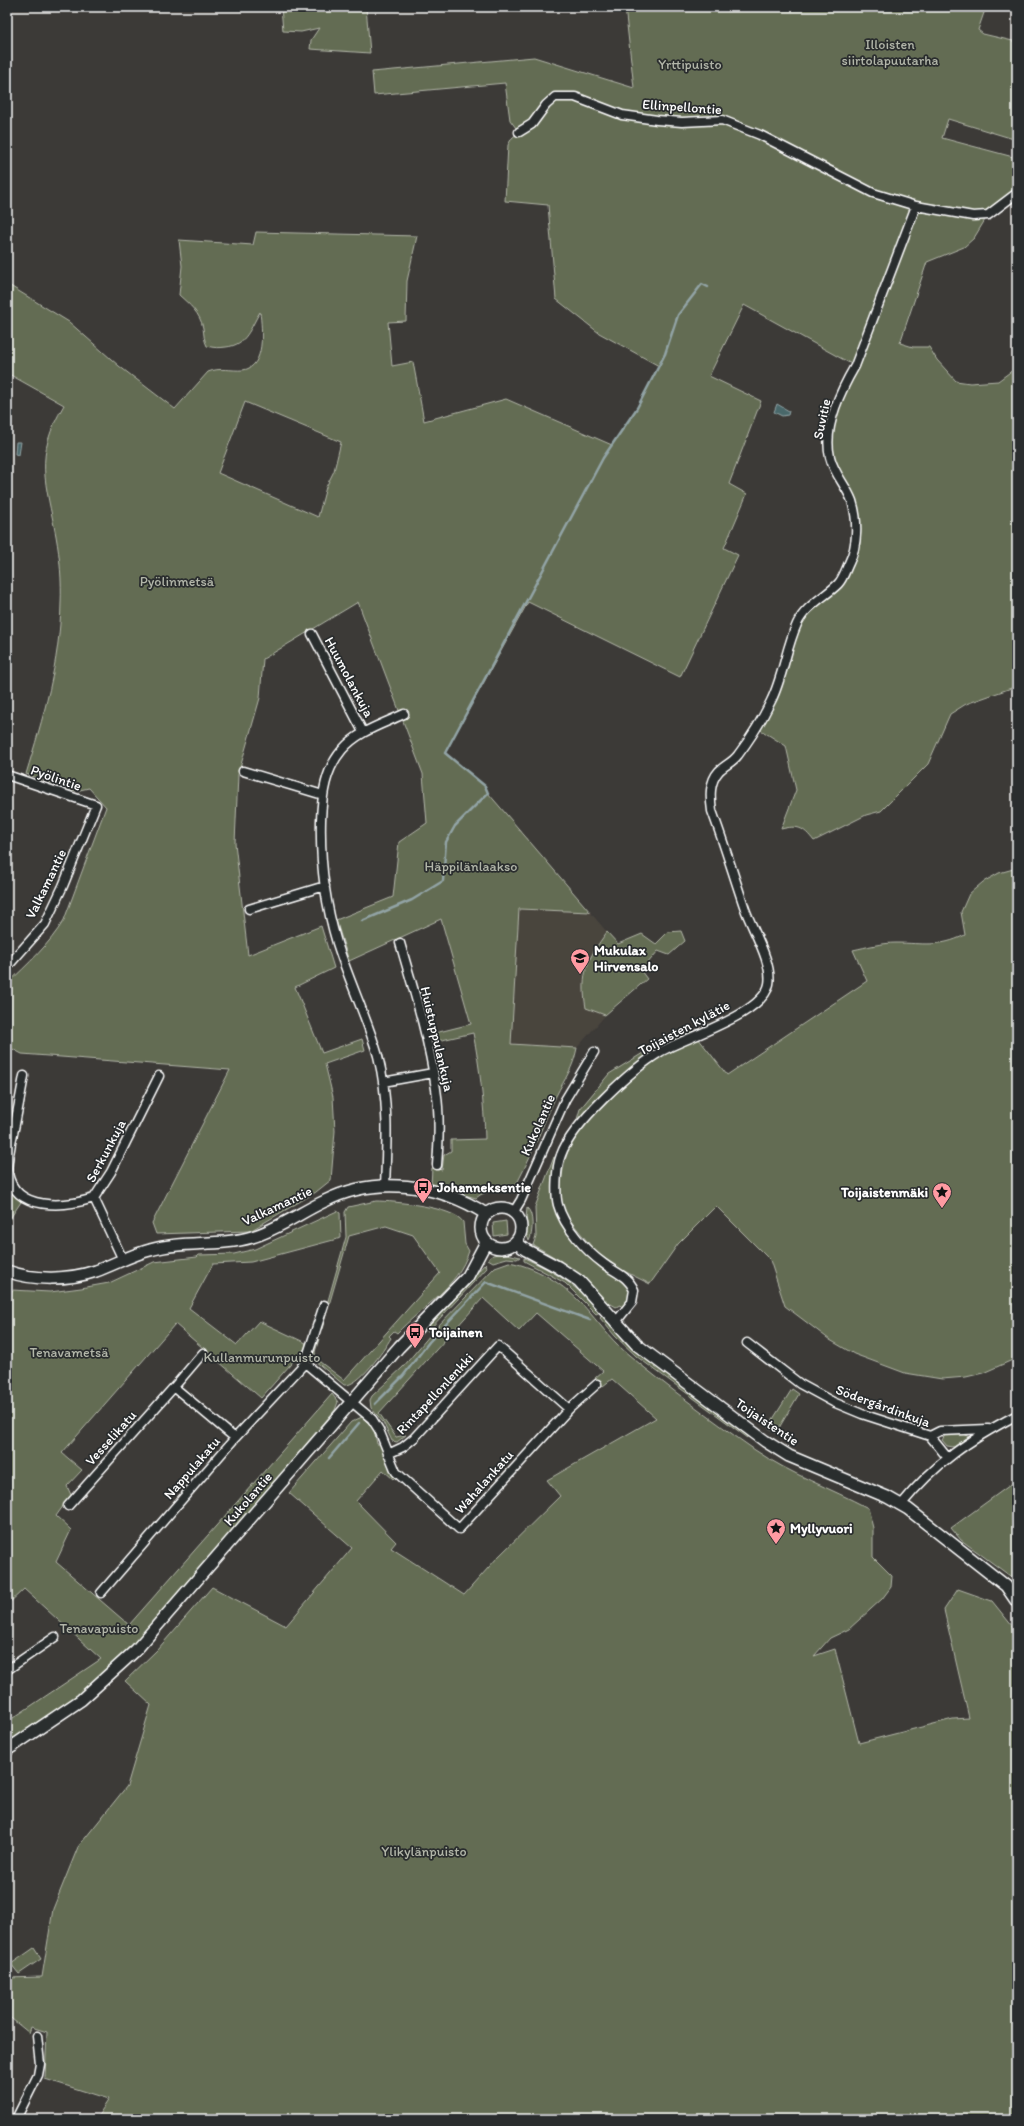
<svg xmlns="http://www.w3.org/2000/svg" width="1024" height="2126" font-family="Itim,sans-serif">
  <style>
    .built { fill: #49443e }
    .green { fill: #646c53; stroke: #b2b6a9; fill-rule: evenodd }
    .water { fill: #49676b; stroke: #92a4a6 }
    .lines { fill: none; stroke-linecap: round; stroke-linejoin: round }
    .stream { stroke: #92a4a6; stroke-width: 2.5 }
    .minor-casing { stroke: #fff; stroke-width: 11 }
    .tertiary-casing { stroke: #fff; stroke-width: 14 }
    .minor { stroke: #2a2d2e; stroke-width: 8 }
    .tertiary { stroke: #2a2d2e; stroke-width: 11 }
    .labels { text-anchor: middle; dominant-baseline: central; stroke-width: 3.5; stroke-linejoin: round; paint-order: stroke }
    .park-label { font-size: 14px; fill: #b2b6a9; stroke: #2a2d2e }
    .street-label { font-size: 14px; fill: #fff; stroke: #2a2d2e }
    .poi-label { font-size: 14px; font-weight: bold; fill: #fff; stroke: #2a2d2e; text-anchor: start }
  </style>
  <rect width="100%" height="100%" fill="#3c3a37"/>
  <filter id="ink" filterUnits="userSpaceOnUse"><feTurbulence type="fractalNoise" baseFrequency=".025" numOctaves="2"/><feDisplacementMap in="SourceGraphic" scale="8" xChannelSelector="R" yChannelSelector="G"/><feConvolveMatrix kernelMatrix="1 2 1 2 8 2 1 2 1" color-interpolation-filters="sRGB"/></filter>
  <g filter="url(#ink)">
    <!-- built -->
    <path class="built" d="M519,908l71,4 57,67 -37,31 -33,38 -66,-4z"/>
    <!-- green -->
    <path class="green" d="M281,7h85l4,46 -60,-4 1,-9 8,-12 -18,4 -18,-1z
      M625,7h361l-8,23 5,4 34,8v98l-69,-21 -6,19 75,20v35l-29,22 -14,23 -10,9 -37,15 -27,81 13,4h16l8,13 19,21 14,2 28,-2 19,-14v319l-51,18 -16,10 -22,50 -47,47 -15,4 -52,26c-11,-14 -16,-16 -33,-12l15,-39 -10,-44 -30,-19 15,-25 26,-79 34,-34 24,-38 -3,-50 -22,-44 4,-44 21,-47 -111,-61 -35,71 52,25 -32,83 18,10 -23,54 14,7 -58,122 -152,-75 -83,151 40,33 3,7 102,119 -71,-3 -8,135 66,4c-4,21 -12,30 -21,48 -15,32 -26,65 -44,96 -14,-3 -25,-3 -36,6l-45,-12 1,-18 10,2 2,-15 7,-4v-11l34,-1c-1,-36 -5,-71 -12,-106l-40,9 -2,-8 40,-10 -30,-105 -92,42 -13,-41 57,-23 6,-55 28,-19 -4,-49 -65,-172 -95,57 -3,39 -22,77 -3,68 13,112 73,-29 13,42 -39,19 27,66 40,-14 3,11 -40,14 8,33 2,34 -4,49 -15,12 -66,39 -94,3 -4,-11 78,-153 -208,-16 -15,-8v-62c21,-20 42,-39 57,-64l42,-113 -17,-19 -14,3 -49,-17c17,-56 34,-112 35,-171 1,-22 -1,-45 -5,-67 -10,-54 -23,-79 8,-131l-57,-32v-89l62,38 50,44 56,43 33,-37c12,-5 23,-1 35,-2 23,-3 19,-41 17,-58 -10,16 -13,33 -34,35 -7,1 -12,1 -19,-1 -3,-6 -3,-11 -4,-18 -3,-15 -13,-23 -24,-33l3,-29 -3,-26 74,5 3,-13 161,4 -10,45 -1,40 -18,1 4,44 21,-4 11,59 82,-22 106,46 25,-37 22,-42 -60,-33 -43,-34 -8,-94 -43,-4 3,-56 4,-7 7,-6 -9,-12 -5,-37 -131,12 -2,-23 162,-15 100,31zM245,402l96,40 -7,29 -8,16 -8,30 -100,-44z
      M1017,868v490l-34,15 -17,4 -24,2 -37,-6 -51,-19 -24,-14 -45,-34 -15,-46 -54,-54 -38,38 -28,40 -32,-16 -23,-17 -30,-37 -6,-21 5,-29 16,-55 29,-35 34,-21 48,-24 36,46 140,-94 -14,-31c14,-3 28,-7 43,-7 27,0 43,5 69,-8l-4,-23 8,-18 14,-12 16,-9z
      M681,931l4,10 -16,14 -11,-4 -17,20 6,8 -42,36 -19,-7c-6,-34 1,-49 21,-76l11,12 24,-10 14,10 12,-12z
      M554,1157l4,2 -4,22 13,47 58,54c6,10 5,17 -2,26l-3,-3 -4,2 -5,-3 -4,1c-22,-28 -42,-43 -74,-60l3,-8 -1,-30z
      M7,1187l14,15 -14,21z
      M376,1201c17,0 78,6 87,21l2,22 4,7c-11,36 -47,56 -72,82l-3,-2 -5,5 2,2c-7,12 -32,49 -47,47l-29,-24 -3,-6 5,-16h2l-4,13 1,7 28,21 96,-107 -27,-38 -27,-9 -37,10 -27,93h-2l26,-92 -1,-25 3,-5z
      M527,1208c7,5 6,26 2,33l-4,-11z
      M337,1211l3,2 1,25 -90,24 -38,2 -24,44 48,37 22,-24 47,22 -1,5 -44,50 -86,-74 -113,129 20,17 -15,16 4,9 -15,21 15,14 -15,32 73,63 203,-231 6,8 -3,8 -183,216c-18,19 -37,39 -57,56 -28,24 -58,43 -88,64v-24l94,-63 -77,-70 -17,16v-291l5,-24 38,2 31,-4 28,-5 45,-21 43,-5 2,-2 35,-1 21,-5z
      M506,1221l1,13 -13,2 -1,-13z
      M503,1253l17,4 -3,2 -10,-1 -14,4 -5,-3 5,-4z
      M524,1258c30,13 54,28 76,54l-4,2 -31,-31 -41,-22z
      M509,1262c32,6 60,26 81,51 12,14 24,30 39,42 40,33 83,65 126,95 35,24 75,38 113,58l5,20v29l19,19 -1,11 -9,12 -33,30 -19,9 -16,18 21,-7 24,94 94,-24 16,-1 -25,-108 14,-21 34,12 25,31v487h-921l13,-20 -64,-20 2,-47 -16,-5 -2,6 -22,-18v-37l35,-1 11,-68 25,-62 49,-61 24,-81 -26,-24 32,-31 55,-63 74,39 66,-78 -63,-55 62,-71 11,-5 12,12 3,15h3l9,22 6,11 -2,2 -10,-9 -27,31 40,41 -5,6 73,47 33,-37 63,-62 -13,-16 109,-62 -44,-39 -9,7 -8,-8 8,-7 -67,-58 -17,18 -36,-33 -104,115 17,24 10,-2 -9,7 -5,-1 -9,-19 -12,-14 -1,-8 2,-4 31,-29 33,-39 59,-61z
      M486,1263l1,5 -59,63 -4,-2z
      M603,1315l30,33 115,86v4l-112,-82 -21,-20 -15,-18z
      M792,1389l7,5 -23,39 -8,-6z
      M964,1434l5,3 -15,10 -7,-1 -5,-6 3,-5z
      M1017,1480v101l-56,-41 -10,-12z
      M34,1948l7,11 -22,15 -8,-10z"/>
    <!-- water -->
    <path class="water" d="M777,404l12,7 -1,4 -6,1 -8,-4z
      M16,442h5l-2,13 -4,-1z"/>
    <g class="lines">
      <!-- stream -->
      <path class="stream" d="M362,921l50,-21 31,-19 3,-39 9,-16 33,-33 -3,-7 -40,-33 158,-295 34,-50 28,-54 13,-39 24,-31 6,3
        M375,1404l28,-28 26,-34 57,-60 104,38
        M329,1458l30,-35"/>
      <defs>
        <path id="minor" d="M519,132l13,-8 14,-19 9,-8h20l47,18 35,5 25,2 40,-2 38,15 113,58 43,13
          M312,634l51,98
          M243,771l80,24
          M7,775l89,30 -33,81 -18,38 -38,43
          M249,909l76,-23
          M400,943c14,48 29,96 36,146 4,25 3,51 1,76
          M24,1076c-4,22 -8,45 -13,67 -1,9 -5,21 -3,30 7,39 57,34 86,25
          M383,1082l50,-9
          M385,1186c2,-44 4,-87 -7,-130 -11,-38 -29,-75 -41,-113 -12,-40 -17,-82 -16,-123 1,-25 4,-50 21,-70 16,-19 41,-26 62,-36
          M513,1213l8,-13 44,-100 29,-48
          M123,1260l-29,-62 17,-26 48,-96
          M615,1323l17,-21 2,-12c-6,-14 -18,-17 -30,-26 -18,-13 -40,-37 -46,-59 -3,-11 -2,-38 3,-50 11,-31 71,-86 99,-103 26,-15 104,-38 109,-68 4,-21 -17,-55 -24,-75 -11,-32 -21,-66 -33,-98 -2,-14 -3,-29 7,-40 6,-6 14,-9 19,-16 12,-16 24,-35 33,-54 12,-24 15,-53 26,-77 8,-18 28,-27 41,-40 5,-5 8,-15 11,-21 9,-18 9,-43 3,-62 -6,-16 -18,-27 -22,-44 -7,-29 11,-67 25,-91l61,-160 57,10 15,-1 29,-22
          M747,1343l53,41 33,18 29,12 68,22 17,21
          M305,1363l19,-58
          M174,1387l29,-34
          M930,1436l10,-5 48,-2
          M388,1454l15,-7 11,-9 84,-92 71,63
          M901,1505c35,-43 68,-65 116,-90
          M68,1506l106,-119 61,51
          M101,1593l134,-155 70,-75 67,56 7,11 17,42 63,57 110,-120 28,-25
          M7,1670l48,-33
          M16,2119l22,-44 2,-11 -3,-28"/>
        <path id="tertiary" d="M481 1228a20 20 0 1 1 40 0a20 20 0 1 1-40 0Z
          M515,1242l11,8 32,17 21,14 58,64 128,96 24,15 98,41 21,12 98,77 11,16
          M7,1271c27,10 62,9 89,0 19,-7 35,-16 54,-21 33,-10 69,-3 102,-13 25,-7 49,-25 73,-36 50,-26 115,-17 161,13
          M7,1750l74,-50 55,-50 263,-303 69,-71 18,-34"/>
      </defs>
      <!-- minor casing -->
      <use href="#minor" class="minor-casing"/>
      <!-- tertiary casing -->
      <use href="#tertiary" class="tertiary-casing"/>
      <!-- minor -->
      <use href="#minor" class="minor"/>
      <!-- tertiary -->
      <use href="#tertiary" class="tertiary"/>
    </g>
  </g>
  <!-- icons -->
  <defs>
    <symbol id="school-pin" viewBox="-11 -11 22 30"><path d="M0 17L-7.5 6A9.5 9.5 0 1 1 7.5 6Z" fill="#ff9aa2" stroke="#2a2d2e"/><path d="M0-5L7-2L0 1L-7-2ZM-4 1L0 2.5L4 1V4Q0 6-4 4Z" fill="#111"/></symbol>
    <symbol id="bus-pin" viewBox="-11 -11 22 30"><path d="M0 17L-7.5 6A9.5 9.5 0 1 1 7.5 6Z" fill="#ff9aa2" stroke="#2a2d2e"/><path d="M-5-6H5V4H4V6H2V4H-2V6H-4V4H-5ZM-3.5-4V0h7V-4ZM-3.5 1.2v1.5H-2V1.2ZM2 1.2v1.5H3.5V1.2Z" fill="#111"/></symbol>
    <symbol id="sight-pin" viewBox="-11 -11 22 30"><path d="M0 17L-7.5 6A9.5 9.5 0 1 1 7.5 6Z" fill="#ff9aa2" stroke="#2a2d2e"/><path d="M0-6L1.8-2.2L6-1.7L2.9 1.2L3.7 5.4L0 3.3L-3.7 5.4L-2.9 1.2L-6-1.7L-1.8-2.2Z" fill="#111"/></symbol>
  </defs>
  <g fill-rule="evenodd">
    <use href="#school-pin" x="569" y="947" width="22" height="30"/>
    <use href="#bus-pin" x="412" y="1176" width="22" height="30"/>
    <use href="#sight-pin" x="931" y="1181" width="22" height="30"/>
    <use href="#bus-pin" x="404" y="1321" width="22" height="30"/>
    <use href="#sight-pin" x="765" y="1517" width="22" height="30"/>
  </g>
  <g class="labels">
    <!-- park labels -->
    <g class="park-label">
      <text x="890" y="44">Illoisten<tspan x="890" dy="16">siirtolapuutarha</tspan></text>
      <text x="690" y="64">Yrttipuisto</text>
      <text x="177" y="581">Pyölinmetsä</text>
      <text x="471" y="866">Häppilänlaakso</text>
      <text x="69" y="1352">Tenavametsä</text>
      <text x="262" y="1357">Kullanmurunpuisto</text>
      <text x="99" y="1628">Tenavapuisto</text>
      <text x="424" y="1851">Ylikylänpuisto</text>
    </g>
    <!-- street labels -->
    <g class="street-label">
      <text transform="translate(682 107) rotate(4)">Ellinpellontie</text>
      <text transform="translate(822 419) rotate(-78)">Suvitie</text>
      <text transform="translate(349 677) rotate(62)">Huumolankuja</text>
      <text transform="translate(56 778) rotate(19)">Pyölintie</text>
      <text transform="translate(46 884) rotate(-64)">Valkamantie</text>
      <text transform="translate(684 1028) rotate(-28)">Toijaisten kylätie</text>
      <text transform="translate(437 1039) rotate(77)">Huistuppulankuja</text>
      <text transform="translate(538 1125) rotate(-66)">Kukolantie</text>
      <text transform="translate(106 1151) rotate(-62)">Serkunkuja</text>
      <text transform="translate(277 1206) rotate(-25)">Valkamantie</text>
      <text transform="translate(435 1394) rotate(-47)">Rintapellonlenkki</text>
      <text transform="translate(883 1406) rotate(20)">Södergårdinkuja</text>
      <text transform="translate(767 1422) rotate(34)">Toijaistentie</text>
      <text transform="translate(111 1438) rotate(-48)">Vesselikatu</text>
      <text transform="translate(192 1468) rotate(-49)">Nappulakatu</text>
      <text transform="translate(484 1482) rotate(-48)">Wahalankatu</text>
      <text transform="translate(248 1499) rotate(-49)">Kukolantie</text>
    </g>
    <!-- poi labels -->
    <g class="poi-label">
      <text x="594" y="950">Mukulax<tspan x="594" dy="16">Hirvensalo</tspan></text>
      <text x="437" y="1187">Johanneksentie</text>
      <text x="928" y="1192" text-anchor="end">Toijaistenmäki</text>
      <text x="429" y="1332">Toijainen</text>
      <text x="790" y="1528">Myllyvuori</text>
    </g>
  </g>
  <!-- margin -->
  <rect width="1024" height="2126" fill="none" stroke="#2a2d2e" stroke-width="24"/>
  <rect x="12" y="12" width="1000" height="2102" fill="none" stroke="#fff" stroke-width="1.5" filter="url(#ink)"/>
</svg>
